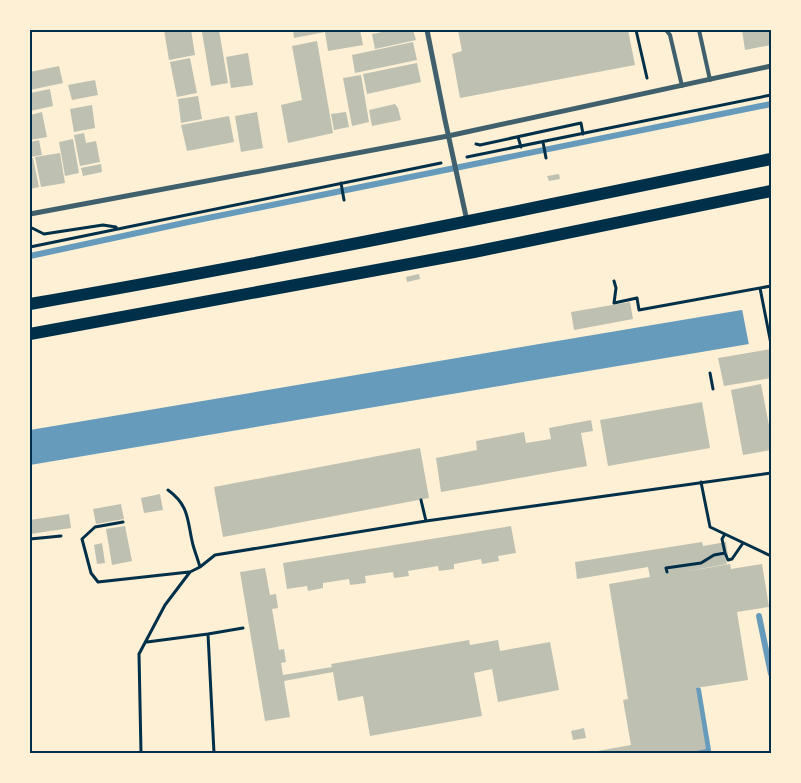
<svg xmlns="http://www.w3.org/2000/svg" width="801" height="783" font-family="Signika,sans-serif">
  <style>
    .water { fill: #669bbc }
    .pier { fill: #fdf0d5 }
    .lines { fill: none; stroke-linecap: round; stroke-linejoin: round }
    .stream { stroke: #669bbc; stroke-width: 6 }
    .building { fill: #bec0b2 }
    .path { stroke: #003049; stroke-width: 3 }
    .service { stroke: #3f606c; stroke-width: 4 }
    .minor { stroke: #3f606c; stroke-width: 5 }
    .primary { stroke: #003049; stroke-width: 12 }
    .neatline { fill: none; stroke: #003049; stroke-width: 2 }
  </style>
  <rect width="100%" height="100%" fill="#fdf0d5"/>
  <!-- water -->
  <path class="water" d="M771,305l-22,39 -719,121v-35z"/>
  <!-- pier -->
  <path class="pier" d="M771,303v38l-22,4 -7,-36z"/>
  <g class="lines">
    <!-- stream -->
    <path class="stream" d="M30,256l163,-35 578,-117
      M759,616l12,58
      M689,753l19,-3 -10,-60"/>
  </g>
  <!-- building -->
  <path class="building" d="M164,30h27l4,25 -26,5z
    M219,30l9,53 -17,3 -9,-54z
    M293,30h67l3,15 -35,6 -3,-19 -31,6z
    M392,30h21l3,10 -41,9 -3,-15z
    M458,30h170l7,35 -175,33 -8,-44 10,-3z
    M742,30h29v15l-26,5z
    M317,41l16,92 -45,10 -7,-38 21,-5 -10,-54z
    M413,42l4,18 -62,13 -3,-18z
    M248,53l5,32 -22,3 -5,-31z
    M190,58l7,35 -20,4 -7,-35z
    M417,63l4,19 -54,12 -4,-20z
    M59,66l4,17 -33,7v-18z
    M361,75l8,47 -17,4 -9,-48z
    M95,80l3,15 -26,5 -4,-15z
    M50,89l3,17 -23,5v-18z
    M198,96l4,23 -21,4 -3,-24z
    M395,104l3,4 3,12 -29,6 -3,-16z
    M92,105l3,23 -21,4 -4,-23z
    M42,112l5,25 -17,3v-25z
    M257,112l6,36 -22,4 -6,-36z
    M346,112l3,15 -15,3 -3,-16z
    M229,116l5,26 -47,9 -6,-26z
    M84,133l2,10 10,-2 4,21 -20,4 -6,-31z
    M73,139l6,34 -14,3 -6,-34z
    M39,140l3,15 -12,2v-15z
    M60,153l5,30 -24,4 -6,-30z
    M30,158h3l6,29 -9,2z
    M101,164l1,8 -19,4 -2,-8z
    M559,174l1,5 -11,2 -2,-5z
    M419,274l1,5 -13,3 -1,-5z
    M630,302l3,17 -59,11 -3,-18z
    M771,349v29l-47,8 -6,-28z
    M761,384l10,52v14l-28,5 -12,-65z
    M702,402l8,46 -102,18 -8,-46z
    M591,420l2,11 -12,2 6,33 -146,26 -5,-34 41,-8 -1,-9 48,-9 2,11 25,-4 -2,-11z
    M420,448l9,50 -206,39 -9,-50z
    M160,494l3,16 -19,3 -3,-15z
    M121,504l3,15 -28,5 -3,-15z
    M69,514l2,14 -41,6v-14z
    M125,526l7,35 -20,4 -6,-36z
    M511,526l5,27 -18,3 1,5 -17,3 -1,-5 -27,5v5l-15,2 -1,-5 -30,5 1,5 -15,2 -1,-6 -28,4 1,7 -16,2 -1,-6 -26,4v5l-15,3 -1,-5 -20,3 -4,-26z
    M702,542l1,4 23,-4 2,14 -3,1 2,7 -44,8 47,-8 1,5 31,-5 7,43 -32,5 11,68 -52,8 10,61 -19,4h-101l45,-8 -8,-45 5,-1 -19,-115 41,-7 -2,-10 -71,12 -2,-17z
    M102,543l3,20 -8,1 -3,-19z
    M265,568l5,27 6,-1 2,14 -6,1 7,41 5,-1 2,13 -5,1 2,12 49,-8 -1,-3 138,-24 1,5 28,-5 2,11 50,-9 9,48 -61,12 -6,-33 -18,4 8,43 -112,20 -7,-40 -25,5 -5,-29 -49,9 6,36 -25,4 -25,-149z
    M584,728l2,10 -13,2 -2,-9z"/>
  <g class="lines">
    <!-- path -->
    <path class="path" d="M636,30l11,48
      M518,137l3,10
      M543,142l3,16
      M476,144l4,1 101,-22 2,11
      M467,157l304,-62
      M341,183l3,17
      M32,228l12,6 59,-9 13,2
      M30,247l411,-84
      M614,281l2,7 -2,15 23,-5 2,12 132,-24
      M760,288l11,56
      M710,373l3,16
      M701,482l9,45 61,29
      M168,490c22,16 19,31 25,55 2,7 5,15 7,22
      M421,500l5,21
      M123,522l-28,5 -13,12 9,34 7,9 91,-10
      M30,539l31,-3
      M725,553l3,7 4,-1 11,-16
      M667,572l-1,-4 35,-5 13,-8 11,-2 -3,-14 3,-5
      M208,634l35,-6
      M147,642l61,-8 6,119
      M141,753l-2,-99 26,-49 25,-33 10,-5 15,-12 211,-34 345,-48"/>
    <!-- service -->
    <path class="service" d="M666,30l4,5 12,51
      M699,30l11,50"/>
    <!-- minor -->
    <path class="minor" d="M427,30l18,90 22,101
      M30,214l418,-78 323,-70"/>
    <!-- primary -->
    <path class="primary" d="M30,304c248,-43 495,-94 741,-145
      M30,334l444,-82 297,-61"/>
  </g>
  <!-- border -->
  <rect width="801" height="783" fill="none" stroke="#fdf0d5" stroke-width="62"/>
  <rect x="31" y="31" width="739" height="721" class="neatline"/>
</svg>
